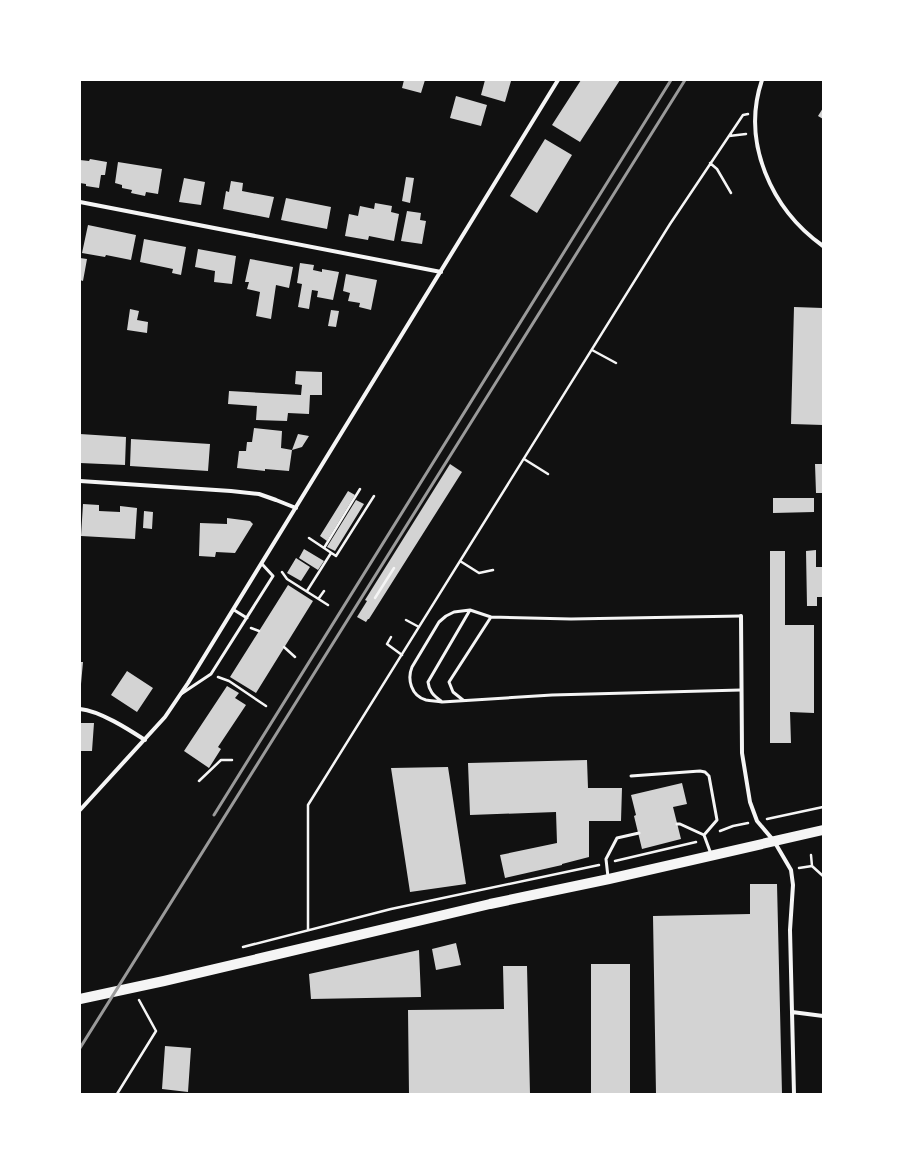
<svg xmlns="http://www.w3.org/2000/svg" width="903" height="1174" font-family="Inter,sans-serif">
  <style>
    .building { fill: #d3d3d3 }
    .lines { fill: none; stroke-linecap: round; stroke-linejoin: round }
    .path { stroke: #f5f5f5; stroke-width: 2.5 }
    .service { stroke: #f5f5f5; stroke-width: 3 }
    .minor { stroke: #f5f5f5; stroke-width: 4 }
    .primary { stroke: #f5f5f5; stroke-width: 10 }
    .rail { stroke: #9a9a9a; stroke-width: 3 }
  </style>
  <rect width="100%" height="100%" fill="#111"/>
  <!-- building -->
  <path class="building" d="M404,80h21l-4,13 -19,-5z
    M485,80l26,1 -6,21 -24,-7z
    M581,80h39l-40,62 -28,-17z
    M456,96l31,9 -6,21 -31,-8z
    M823,108v11l-5,-3z
    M545,139l27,16 -35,58 -27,-17z
    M90,159l17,3 -2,13h-4l-2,13 -13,-2v-2l-6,-1v-23l9,1z
    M118,162l44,7 -4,25 -12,-2 -1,4 -14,-3 1,-3 -10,-2v-3l-7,-2z
    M406,177l8,1 -4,25 -8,-2z
    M184,178l21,4 -4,23 -22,-3z
    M231,181l12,2 -1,8 32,6 -5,21 -46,-9 3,-18 3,1z
    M286,198l45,9 -4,22 -46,-9z
    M375,203l17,3 -1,6 8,2 -5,27 -25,-5 -1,4 -23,-4 4,-22 9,2 2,-10 14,3z
    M407,211l14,2 -1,7 6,1 -4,23 -21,-3z
    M88,225l48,10 -5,25 -25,-5 -1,2 -23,-4z
    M144,239l42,8 -5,28 -9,-2 1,-4 -33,-7z
    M198,249l38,7 -4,28 -18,-2 1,-11 -20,-4z
    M80,258l7,1 -4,22 -3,-1z
    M250,259l43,8 -4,21 -13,-3 -5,34 -15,-3 4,-24 -13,-3 2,-7h-4z
    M300,263l14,2 -1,5 9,2v-3l17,3 -6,28 -16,-3 1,-6 -6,-1 -3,19 -11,-2 4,-23 -5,-1z
    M346,274l31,6 -6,30 -12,-3 1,-4 -12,-2 2,-8 -7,-2z
    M794,307l29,1v117l-32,-1z
    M130,309l9,2 -2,9 11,2 -1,11 -20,-3z
    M331,310l8,1 -3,16 -8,-1z
    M296,371l26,1v23h-12l-1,19 -21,-1 -1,8 -31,-1 1,-14 -29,-2 1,-13 72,4 1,-10 -7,-1z
    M254,428l28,3 -1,17 11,2 -3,21 -24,-2v2l-28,-3 2,-17h7l1,-9h5z
    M80,434l46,3 -1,28 -45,-2z
    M298,434l11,2 -7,11 -10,3z
    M131,439l79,5 -2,27 -78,-5z
    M450,464l12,8 -93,147h-1l-2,3 -9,-5 10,-16 -2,-1z
    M815,464h8v29h-7z
    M348,491l7,4 -28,46 -7,-5z
    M773,498h41v14l-41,1z
    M356,500l8,4 -29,47 -8,-4z
    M83,504l16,1v6l21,1v-6l17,2 -2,31 -54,-3z
    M144,511l9,1 -1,17 -9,-1z
    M227,518l23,3 3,3 -18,29 -19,-1 -1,5 -16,-1 1,-33 27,1z
    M304,549l20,12 -6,9 -19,-12z
    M816,550v17h7v30h-6v9h-10l-1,-55z
    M770,551h15v74h29v88l-24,-1 1,31h-21z
    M296,558l14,9 -9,14 -14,-8z
    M288,585l25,16 -57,92 -26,-16z
    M80,662h3l-2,22 -1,-1z
    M127,671l26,17 -16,24 -26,-17z
    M227,686l12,7 -4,5 11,7 -28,42 3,2 -12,19 -25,-17z
    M80,723h14l-2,28h-12z
    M587,760l1,28h34l-1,33h-32v36l-27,7v1l-57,13 -5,-23 57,-12 -1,-31 -86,3 -2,-52z
    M448,767l18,117 -56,8 -19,-124z
    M682,783l5,21 -14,3 8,32 -39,10 -8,-33 2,-1 -5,-20z
    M750,884h27l5,210h-126l-3,-178 97,-2z
    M456,943l5,22 -25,5 -4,-21z
    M419,950l2,47 -110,2 -2,-25z
    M591,964h39v130h-39z
    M503,966h24l3,128h-121l-1,-84 96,-1z
    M165,1046l26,2 -3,44 -26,-3z"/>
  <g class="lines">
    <!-- path -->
    <path class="path" d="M729,136l17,-2
      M710,163l7,6 14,24
      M592,350l24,13
      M524,459l24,15
      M309,538l27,18 38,-60
      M324,548l36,-59
      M460,561l19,12 14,-3
      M282,572l5,7 41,26
      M307,591l24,-38
      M319,598l5,-7
      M375,598l19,-30
      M406,620l13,7
      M251,628l8,3
      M391,637l-4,7 15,11
      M284,647l11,10
      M218,677l11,4 37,25
      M199,781l22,-21h11
      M767,819l56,-12
      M720,831l13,-5 15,-3
      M811,855l1,11 11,10
      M615,861l81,-19
      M799,868l13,-2
      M308,930v-125l362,-581 73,-109 5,-1
      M243,947l148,-38 208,-44
      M117,1094l39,-63 -17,-31"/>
    <!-- service -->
    <path class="service" d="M234,610l13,8
      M741,616l-170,3 -80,-2 -21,-7 -16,2 -8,4 -7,6 -27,45c-5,12 -1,29 14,33 5,1 11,1 16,2l110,-7 189,-5
      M181,694l30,-20 62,-98 -11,-12
      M463,700l-10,-8 -4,-10 42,-65
      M441,701c-8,-6 -12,-10 -13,-19l42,-72
      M631,776l69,-5 5,1 4,4 8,44 -13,15
      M677,824h3l24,11 7,19
      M608,877l-2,-18 11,-21 22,-5"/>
    <!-- minor -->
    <path class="minor" d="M762,80c-21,62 9,129 61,166
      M80,202l361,70
      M80,481l151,10 28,3 17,6 20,8
      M741,616l1,137 8,49 7,19 17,20 17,29 2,15 -3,45 4,164
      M80,709c20,2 48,20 65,31
      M80,810l85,-93 23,-34 370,-603
      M792,1012l31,4"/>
    <!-- primary -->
    <path class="primary" d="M80,999l84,-18 326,-77 119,-25 214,-49"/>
    <!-- rail -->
    <path class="rail" d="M214,815l457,-735
      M80,1048l605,-968"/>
  </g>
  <!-- border -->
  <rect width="903" height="1174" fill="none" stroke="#ffffff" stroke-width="162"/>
</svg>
